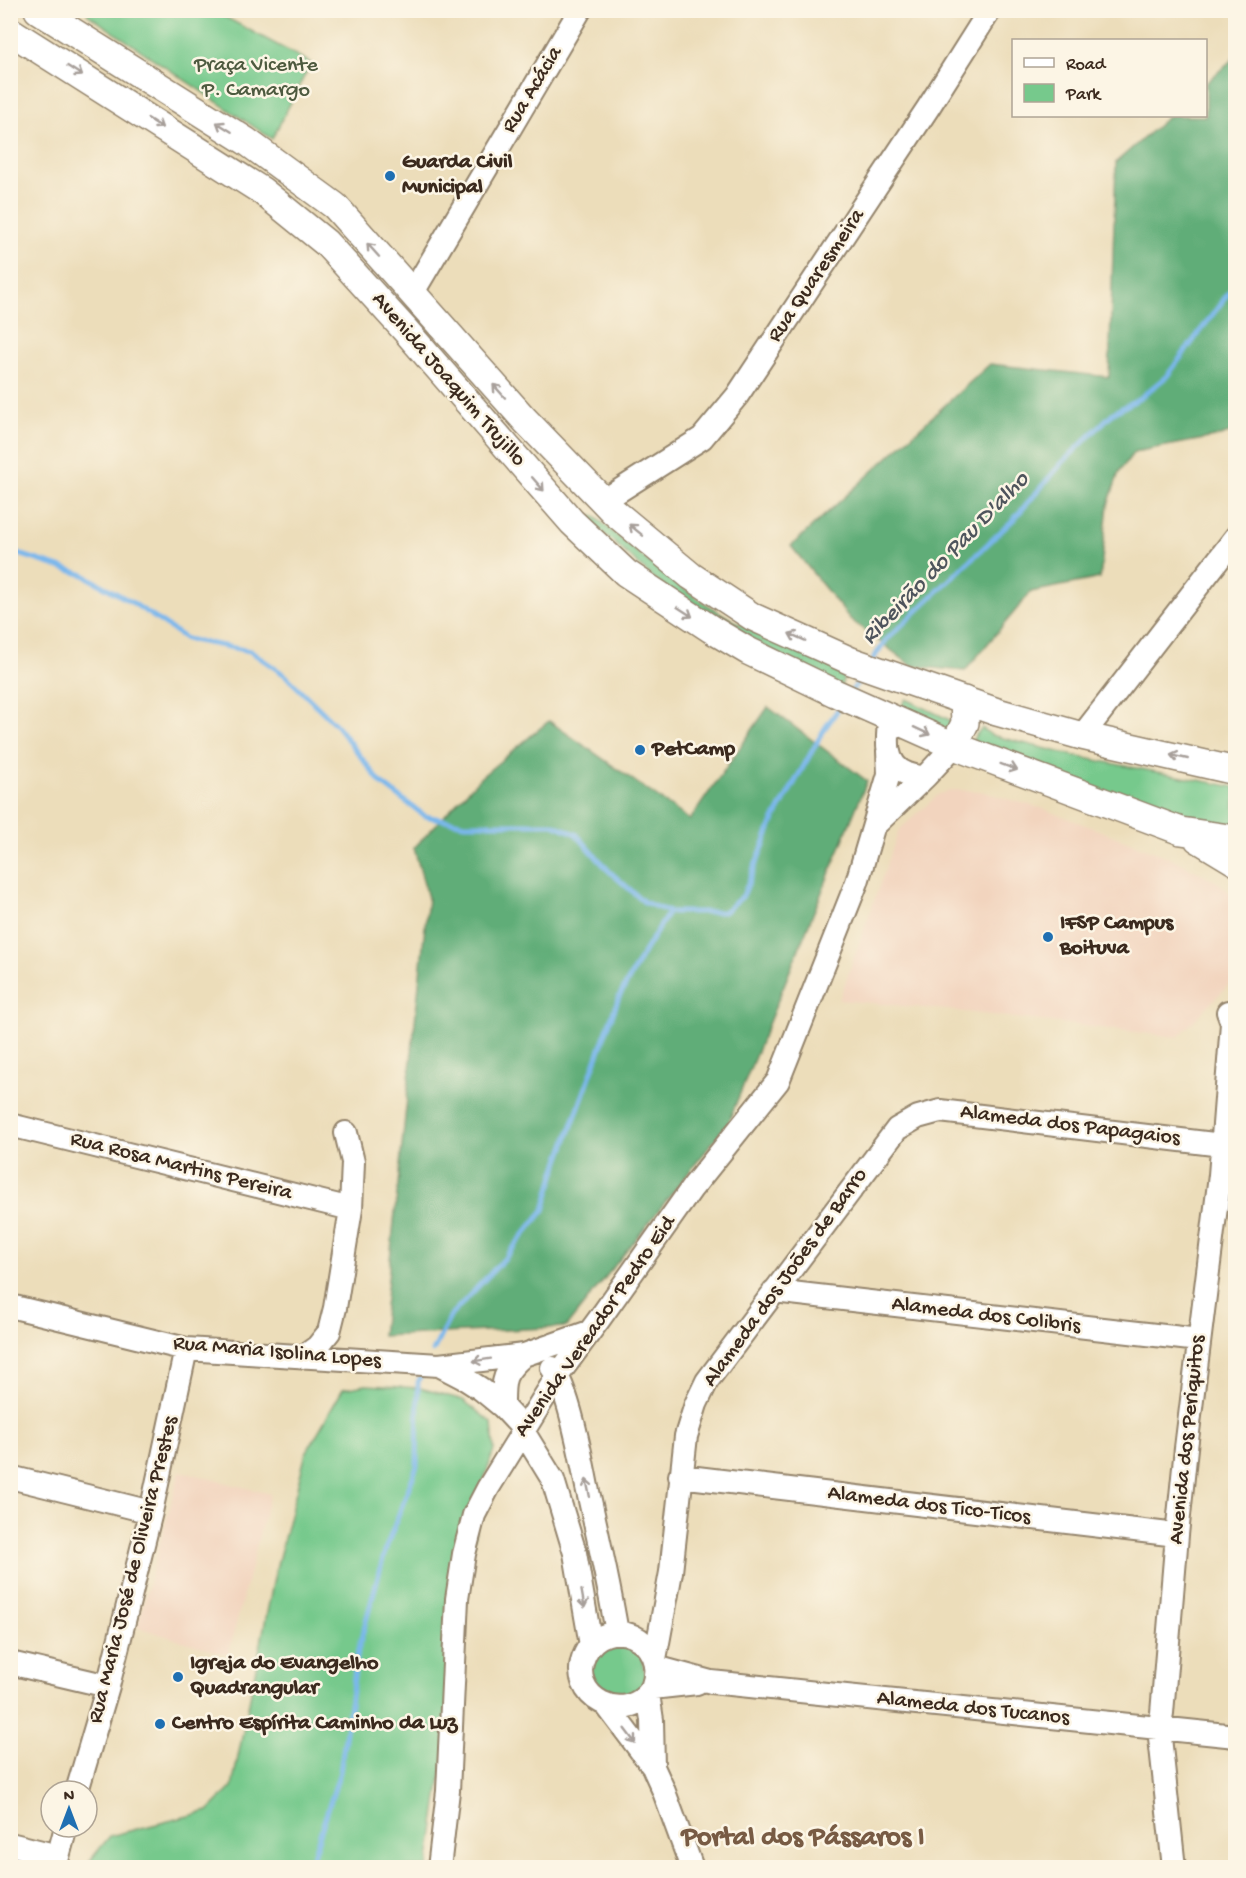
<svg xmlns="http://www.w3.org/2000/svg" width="1246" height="1878" font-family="'Gochi Hand',sans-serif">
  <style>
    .built { fill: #f2d4be }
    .green { fill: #76c98c; stroke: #587a55; stroke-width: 1.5 }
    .forest { fill: #60ad78; stroke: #4e6c4b; stroke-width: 1.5 }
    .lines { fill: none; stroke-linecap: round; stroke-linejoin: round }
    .stream { stroke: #7ab7ec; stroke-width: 5 }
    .minor-casing { stroke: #94846c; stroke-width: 26 }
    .major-casing { stroke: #94846c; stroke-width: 30 }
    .minor { stroke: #fff; stroke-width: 22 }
    .major { stroke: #fff; stroke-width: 27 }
    .oneway { stroke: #a79f9a }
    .poi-dot { fill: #1f6fb2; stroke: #fcf5e5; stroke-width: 2 }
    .labels { text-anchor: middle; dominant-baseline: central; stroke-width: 5; stroke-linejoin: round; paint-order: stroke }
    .park-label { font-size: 22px; fill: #4d5a3f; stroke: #fcf5e5 }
    .street-label { font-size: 22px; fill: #3b2a1e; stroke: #fcf5e5 }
    .poi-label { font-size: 22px; font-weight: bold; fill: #3b2a1e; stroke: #fcf5e5; text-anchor: start }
    .water-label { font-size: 24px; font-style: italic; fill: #4e545c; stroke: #fcf5e5 }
    .district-label { font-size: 28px; font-weight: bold; fill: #785b44; stroke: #fcf5e5 }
  </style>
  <rect width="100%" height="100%" fill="#fcf5e5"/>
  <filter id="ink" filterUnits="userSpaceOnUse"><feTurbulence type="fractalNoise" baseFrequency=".0167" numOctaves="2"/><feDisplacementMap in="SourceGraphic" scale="12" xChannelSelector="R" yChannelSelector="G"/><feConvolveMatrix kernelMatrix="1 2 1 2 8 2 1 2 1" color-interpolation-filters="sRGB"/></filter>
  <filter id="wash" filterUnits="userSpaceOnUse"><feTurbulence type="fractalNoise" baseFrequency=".008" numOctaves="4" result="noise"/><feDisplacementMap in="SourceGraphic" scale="24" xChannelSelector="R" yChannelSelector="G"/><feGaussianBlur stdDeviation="1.35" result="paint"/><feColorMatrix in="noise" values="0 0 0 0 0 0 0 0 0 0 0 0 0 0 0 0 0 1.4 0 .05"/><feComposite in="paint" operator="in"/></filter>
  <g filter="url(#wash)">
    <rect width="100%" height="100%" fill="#ecddba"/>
    <!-- built -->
    <path class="built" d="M955,790l25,1 64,18 129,50 46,24 16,14v81l-57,59 -230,-27 -109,-10 60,-170 40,-36z
      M180,1471l90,23 -42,161 -91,-28z"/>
    <!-- green -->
    <path class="green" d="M89,11h125l97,52 -39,76 -185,-125z
      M593,515c37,32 74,64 116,91 42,27 91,46 136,67l-4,14 -51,-25 -131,-79 -71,-64z
      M906,699l50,24 -10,10 -45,-25z
      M982,728l9,7 88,22 156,30v44l-119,-29 -144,-60 3,-6z
      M366,1385l54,3 43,12 29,23 2,27 -12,36 -54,381 -344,1 26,-32 98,-25 24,-24 43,-214 31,-120 37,-64z
      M613,1642l27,7 7,36 -33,16 -23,-20c0,-25 0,-25 22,-39z"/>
    <!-- forest -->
    <path class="forest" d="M1235,57v374l-15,5 -86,16 -15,20 -11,33 -8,73 -69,14 -66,79 -53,-5 -62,-47 -59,-73 199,-182 119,13 7,-215 53,-46h37v-33z
      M768,707l99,74 -139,342 -162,204 -184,9 46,-438 -14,-50 67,-71 68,-56 141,99z"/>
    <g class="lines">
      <!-- stream -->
      <path class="stream" d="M10,551l74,24 49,28 53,36 64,12 35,24 52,51 44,57 44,33 40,8h88l23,10 33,37 35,31 25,10h55l19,-16 31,-77 51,-91 17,-24
        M873,659l14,-20 126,-119 48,-56 52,-51 27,-15 27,-22 69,-93
        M851,692l12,-17
        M433,1351l18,-36 54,-57 39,-48 11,-38 64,-175 26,-47 24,-38
        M309,1868l31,-96 18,-122 28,-102 31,-82 1,-84 2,-4"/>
    </g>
  </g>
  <g filter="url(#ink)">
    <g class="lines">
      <defs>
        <path id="minor" d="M412,294l168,-284
          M603,501l99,-63 35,-42 191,-288 62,-98
          M890,716c-3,21 -7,50 18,58 7,2 12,4 18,2l28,-30
          M1082,736l154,-199
          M875,825l51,-49
          M10,1125l341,84
          M774,1291l425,49
          M10,1306l176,43 253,16 85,-10 65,-23
          M303,1357l14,-10 12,-15 6,-24 16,-99 2,-47 -7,-29
          M439,1365l25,13 17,11 22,18 15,16 35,57 22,73 16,92
          M552,1368c16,18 30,93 35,119 11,49 22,97 30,146
          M503,1407c0,-28 -1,-33 21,-52
          M680,1476l497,59
          M10,1477l141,35
          M655,1659l16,-87 15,-136 10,-32 11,-23 190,-252 21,-12 22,-6 282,34
          M10,1663l98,23
          M656,1667l55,15 525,54
          M652,1688c19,-51 -47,-76 -67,-34 -20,42 41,75 67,34l45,-5
          M648,1694l4,26 1,47
          M607,1706l46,61 10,22 29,79
          M77,1791l31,-105 43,-174 35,-163
          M10,1844l48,12
          M55,1868l11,-41
          M439,1868l9,-77 9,-192 7,-45 10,-39 14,-27 70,-113 42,-57 92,-130 86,-107 79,-199 32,-108 -1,-23
          M1174,1868l-15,-140 3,-15 15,-178 9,-87 34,-273 12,-152 -4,-11"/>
        <path id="major" d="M38,10l208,131 89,65 190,214 89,92 77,64 62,41 98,44 146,51 85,24 154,35
          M10,31l252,160 64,52 80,88 166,191 54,51 85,56 37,22 87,42 119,53 227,85 55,8
          M954,746l11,-23 -1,-23
          M1198,839l38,23"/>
      </defs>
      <!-- minor casing -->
      <use href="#minor" class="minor-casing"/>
      <!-- major casing -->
      <use href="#major" class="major-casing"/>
      <!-- minor -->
      <use href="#minor" class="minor"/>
      <!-- major -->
      <use href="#major" class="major"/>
    </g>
    <!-- one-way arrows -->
    <defs><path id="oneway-shaft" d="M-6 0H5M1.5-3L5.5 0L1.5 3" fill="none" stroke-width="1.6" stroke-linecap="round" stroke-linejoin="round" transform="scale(1.5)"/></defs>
    <g class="oneway">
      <use href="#oneway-shaft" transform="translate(75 71) rotate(33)"/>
      <use href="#oneway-shaft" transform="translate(155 123) rotate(33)"/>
      <use href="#oneway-shaft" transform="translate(224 127) rotate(-148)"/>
      <use href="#oneway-shaft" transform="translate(373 250) rotate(-132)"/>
      <use href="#oneway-shaft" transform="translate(499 391) rotate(-132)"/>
      <use href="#oneway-shaft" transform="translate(538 484) rotate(49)"/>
      <use href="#oneway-shaft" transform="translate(636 530) rotate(-141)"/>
      <use href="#oneway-shaft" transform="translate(685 612) rotate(33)"/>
      <use href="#oneway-shaft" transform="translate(797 637) rotate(-156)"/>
      <use href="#oneway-shaft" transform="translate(922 731) rotate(25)"/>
      <use href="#oneway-shaft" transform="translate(1179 757) rotate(-167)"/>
      <use href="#oneway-shaft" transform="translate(1009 767) rotate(20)"/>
      <use href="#oneway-shaft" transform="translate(482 1360) rotate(171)"/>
      <use href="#oneway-shaft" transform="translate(588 1488) rotate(-102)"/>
      <use href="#oneway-shaft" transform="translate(583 1599) rotate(80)"/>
      <use href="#oneway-shaft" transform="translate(630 1736) rotate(53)"/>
    </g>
  </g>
  <!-- markers -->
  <g class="poi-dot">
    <circle cx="390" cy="176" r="6"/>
    <circle cx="640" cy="750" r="6"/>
    <circle cx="1048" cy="937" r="6"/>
    <circle cx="178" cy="1677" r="6"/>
    <circle cx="160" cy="1724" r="6"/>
  </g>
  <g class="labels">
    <!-- park labels -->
    <g class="park-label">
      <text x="256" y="66">Praça Vicente<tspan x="256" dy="25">P. Camargo</tspan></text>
    </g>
    <!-- street labels -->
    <g class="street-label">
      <text transform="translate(533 90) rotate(-59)">Rua Acácia</text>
      <text transform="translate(817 276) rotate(-56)">Rua Quaresmeira</text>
      <text transform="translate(448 380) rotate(49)">Avenida Joaquim Trujillo</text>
      <text transform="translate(1070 1126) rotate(7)">Alameda dos Papagaios</text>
      <text transform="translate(181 1167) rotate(14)">Rua Rosa Martins Pereira</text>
      <text transform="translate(786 1278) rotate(-54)">Alameda dos Joões de Barro</text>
      <text transform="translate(986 1316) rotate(7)">Alameda dos Colibris</text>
      <text transform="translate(596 1327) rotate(-55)">Avenida Vereador Pedro Eid</text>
      <text transform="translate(277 1353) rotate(5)">Rua Maria Isolina Lopes</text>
      <text transform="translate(1188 1440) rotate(-84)">Avenida dos Periquitos</text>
      <text transform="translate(929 1506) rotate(7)">Alameda dos Tico-Ticos</text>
      <text transform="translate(134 1570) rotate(-76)">Rua Maria José de Oliveira Prestes</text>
      <text transform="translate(973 1709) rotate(6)">Alameda dos Tucanos</text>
    </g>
    <!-- poi labels -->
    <g class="poi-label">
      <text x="402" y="163">Guarda Civil<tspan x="402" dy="25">Municipal</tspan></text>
      <text x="652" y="750">PetCamp</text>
      <text x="1060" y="924">IFSP Campus<tspan x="1060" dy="25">Boituva</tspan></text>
      <text x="190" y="1664">Igreja do Evangelho<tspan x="190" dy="25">Quadrangular</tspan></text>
      <text x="172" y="1724">Centro Espírita Caminho da Luz</text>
    </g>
    <!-- water labels -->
    <g class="water-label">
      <text transform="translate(946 559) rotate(-46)">Ribeirão do Pau D'alho</text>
    </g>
    <!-- district labels -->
    <g class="district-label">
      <text x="803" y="1838">Portal dos Pássaros I</text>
    </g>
  </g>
  <!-- margin -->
  <rect width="1246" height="1878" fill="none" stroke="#fcf5e5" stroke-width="36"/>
  <!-- legend -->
  <rect x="1012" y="39" width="195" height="78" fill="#fcf5e5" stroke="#afa495" stroke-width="1.5"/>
  <rect x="1024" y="58" width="30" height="9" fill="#ffffff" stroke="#afa495" stroke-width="1.5"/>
  <text x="1066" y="69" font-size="18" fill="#3b2a1e">Road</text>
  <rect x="1024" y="84" width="30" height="18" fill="#76c98c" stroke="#afa495" stroke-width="1.5"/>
  <text x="1066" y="99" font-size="18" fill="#3b2a1e">Park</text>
  <!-- north arrow -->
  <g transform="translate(69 1809)"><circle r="28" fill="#fcf5e5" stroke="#afa495" stroke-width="1.5"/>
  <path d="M0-4.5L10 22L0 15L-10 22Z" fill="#1f6fb2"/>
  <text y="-9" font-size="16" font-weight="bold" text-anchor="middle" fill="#3b2a1e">N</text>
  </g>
</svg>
